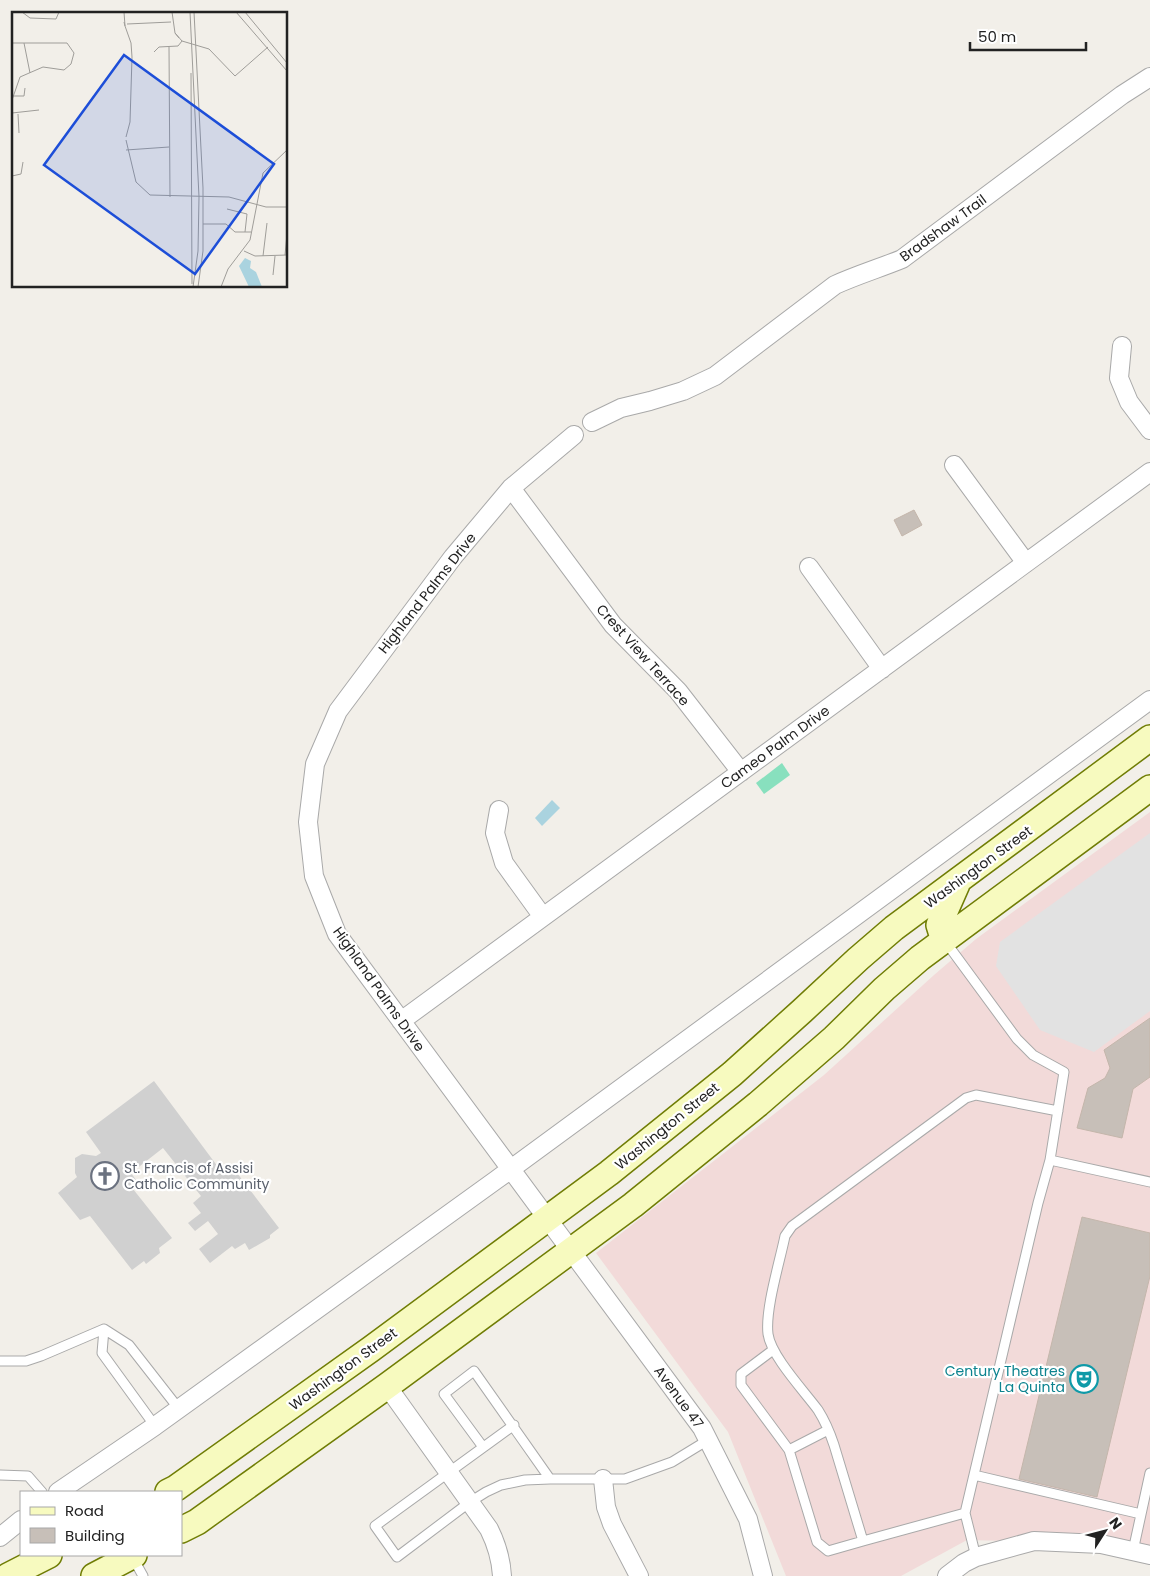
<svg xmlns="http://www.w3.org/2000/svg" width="1150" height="1576" font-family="Poppins,sans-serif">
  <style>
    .commercial { fill: #f2dad9 }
    .religious { fill: #d0d0d0 }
    .pitch { fill: #88e0be }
    .parking { fill: #e2e2e2 }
    .water { fill: #aad3df }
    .building { fill: #c7bfb8; stroke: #c4b6ab }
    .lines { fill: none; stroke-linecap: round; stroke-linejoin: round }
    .service-casing { stroke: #a9a9a9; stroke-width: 11 }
    .minor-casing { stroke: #a9a9a9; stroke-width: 20 }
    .secondary-casing { stroke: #707d05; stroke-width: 28 }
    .service { stroke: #fff; stroke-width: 9 }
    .minor { stroke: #fff; stroke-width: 18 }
    .secondary { stroke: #f7fabf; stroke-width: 25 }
    .labels { text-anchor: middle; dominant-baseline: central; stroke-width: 4.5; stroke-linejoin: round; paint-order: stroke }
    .street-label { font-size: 14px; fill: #222; stroke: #fff }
    .worship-label { font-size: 14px; fill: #5b616d; stroke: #fff; text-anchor: start }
    .culture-label { font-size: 14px; fill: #0d838f; stroke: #fff; text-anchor: end }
    .inset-road { fill: none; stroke: #9f9d99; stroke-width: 1 }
    .view { fill: #1d4ed8; fill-opacity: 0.15; stroke: #1d4ed8; stroke-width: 2.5 }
    .inset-edge { fill: none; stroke: #222; stroke-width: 2.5 }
  </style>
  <rect width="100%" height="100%" fill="#f2efe9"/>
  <!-- commercial -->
  <path class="commercial" d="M1150,812v744l-69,-13 -114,-3 -66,36h-115l-58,-144 -132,-179 228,-178 110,-100 42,-36z"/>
  <!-- religious -->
  <path class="religious" d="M154,1081l70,94 10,-6 45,59 -9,7v3l-21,12 -4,-7 -10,6 -3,-3 -22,17 -11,-14 19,-15 -10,-13 -13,10 -7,-8 13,-10 -8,-10 8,-7 -38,-48 -32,25 8,11 -6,5 39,49 -13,10 1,5 -14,11 -2,-3 -12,9 -42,-54 -10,4 -22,-27 19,-16 -2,-4v-15l7,-4 14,2 5,-3 -15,-21z"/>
  <!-- pitch -->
  <path class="pitch" d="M782,763l8,12 -26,19 -8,-11z"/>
  <!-- parking -->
  <path class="parking" d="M1150,833v178l-56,41 -54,-22 -44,-64 4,-24z"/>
  <!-- water -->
  <path class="water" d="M552,800l8,8 -18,18 -7,-8z"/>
  <!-- building -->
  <path class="building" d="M914,510l8,15 -20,11 -8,-16z
    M1150,1018v59l-17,12 -11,49 -45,-10 11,-40 17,-10 5,-10 -6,-18z
    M1082,1217l68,16v43l-53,221 -78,-18z"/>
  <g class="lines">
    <defs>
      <path id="service" d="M945,941l72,98 16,16 31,17 -14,88 100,22
        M104,1329l-2,24 53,73
        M104,1329l25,16 50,64
        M773,1350l-32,24v11l48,65 28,92 11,9 35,-10
        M0,1361h26l15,-5 63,-27
        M514,1425l-139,101 22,31 73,-55 16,-10 15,-7 24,-5 25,-1h75l47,-17 36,-22
        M483,1447l-39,-53 30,-23 76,108
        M789,1450l39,-20
        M0,1475l28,1 14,16
        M974,1475l167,39
        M965,1513l-102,28 -29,-96c-4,-12 -9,-24 -16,-35 -14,-19 -47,-54 -50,-76 -3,-25 12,-73 17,-98l7,-10 174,-128 10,-3 82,16
        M1133,1551l17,-78
        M976,1557l-11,-44 73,-310 12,-43
        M133,1558l10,18"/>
      <path id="minor" d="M1122,346l-3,32 10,24 21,28
        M592,422l29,-14 29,-7 33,-10 32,-15 120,-91c22,-10 45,-17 67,-26l220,-164 28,-18
        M574,435l-63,53 -58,69 -115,154 -23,53 -7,58 6,54 23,58 365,494 46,91 15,57
        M954,465l72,98
        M511,488l102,137 65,66 63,81
        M809,567l73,102
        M499,810l-4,23 9,30 39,54
        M401,1021l749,-549
        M387,1386l102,143c8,16 12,29 13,47
        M603,1479l3,28 6,17 27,52
        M58,1492l97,-66 341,-246 654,-480
        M0,1537l21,-17
        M947,1576l17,-13 12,-6 58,-16 67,3 49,11"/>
      <path id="secondary" d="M944,941l-5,-16 18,-41
        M168,1492l8,-4 195,-139 238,-176 123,-99 70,-63 56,-52 36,-31 256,-190
        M181,1530l16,-8 190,-136 246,-181 125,-101 76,-66 50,-49 36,-31 230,-170
        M8,1576l41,-21
        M94,1576l40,-21"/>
    </defs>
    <!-- service casing -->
    <use href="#service" class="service-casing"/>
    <!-- minor casing -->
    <use href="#minor" class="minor-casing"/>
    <!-- secondary casing -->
    <use href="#secondary" class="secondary-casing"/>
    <!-- service -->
    <use href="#service" class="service"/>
    <!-- minor -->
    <use href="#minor" class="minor"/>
    <!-- secondary -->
    <use href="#secondary" class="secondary"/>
  </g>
  <!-- icons -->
  <defs>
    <symbol id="church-ring" viewBox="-11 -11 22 22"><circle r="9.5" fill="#fff" stroke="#6b7280" stroke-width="1.5"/><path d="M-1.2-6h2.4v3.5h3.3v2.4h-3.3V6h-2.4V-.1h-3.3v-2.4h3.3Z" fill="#6b7280"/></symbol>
    <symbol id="theatre-ring" viewBox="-11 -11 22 22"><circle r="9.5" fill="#fff" stroke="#0f9aa8" stroke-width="1.5"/><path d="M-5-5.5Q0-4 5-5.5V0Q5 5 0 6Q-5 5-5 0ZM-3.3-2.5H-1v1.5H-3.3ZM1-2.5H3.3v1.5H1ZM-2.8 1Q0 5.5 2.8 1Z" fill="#0f9aa8"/></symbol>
  </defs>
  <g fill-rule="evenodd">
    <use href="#church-ring" x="89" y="1160" width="32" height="32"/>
    <use href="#theatre-ring" x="1068" y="1363" width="32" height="32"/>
  </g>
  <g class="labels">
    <!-- street labels -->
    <g class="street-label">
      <text transform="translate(943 228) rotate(-36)">Bradshaw Trail</text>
      <text transform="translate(427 593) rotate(-52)">Highland Palms Drive</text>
      <text transform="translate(643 655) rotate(48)">Crest View Terrace</text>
      <text transform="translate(775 747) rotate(-36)">Cameo Palm Drive</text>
      <text transform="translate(978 867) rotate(-36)">Washington Street</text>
      <text transform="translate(379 989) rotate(55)">Highland Palms Drive</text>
      <text transform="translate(667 1126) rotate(-39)">Washington Street</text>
      <text transform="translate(343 1369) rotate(-36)">Washington Street</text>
      <text transform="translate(679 1397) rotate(54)">Avenue 47</text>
    </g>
    <!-- worship labels -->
    <g class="worship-label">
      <text x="124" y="1168">St. Francis of Assisi<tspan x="124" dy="16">Catholic Community</tspan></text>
    </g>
    <!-- culture labels -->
    <g class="culture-label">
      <text x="1065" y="1371">Century Theatres<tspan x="1065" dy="16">La Quinta</tspan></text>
    </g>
  </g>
  <!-- overview -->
  <g transform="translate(12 12)">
    <rect width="275" height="275" fill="#f2efe9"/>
    <path d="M233,246l6,3 -1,7 6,4 6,15h-13l-10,-21z" fill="#aad3df"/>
    <path class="inset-road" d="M10,0l8,6 26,1 3,-7M112,0l1,14 -1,-4M160,0l3,21M178,0l9,185 -1,54 -5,36M182,0l9,176v63l-5,36M224,0l51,59M233,0l42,51M115,12l44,-2M113,14l6,17 1,14 -2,65 -4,15M167,26l-4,-5 7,8 27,8 26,27 33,-29M0,31h55l7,10 -3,11 -7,6 -21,-3 -23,10 -8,23M12,31l6,30M157,35l1,150M142,40l5,-5 19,-1 4,-5M179,61l1,211M1,84h11l1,-8M0,101l27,-3M6,102l1,19M114,128l10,42 14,13 79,2 37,10h21M114,138l43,-3M0,164l9,-2 2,-12M215,197l20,5 -2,18M191,212h23l9,8h16M232,239l11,5 32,-1M273,243l2,-21M251,244l4,-33M261,263l2,-19M209,275l7,-18 22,-29 13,-67 24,-23"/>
    <path class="view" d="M112,43l150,109 -79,110 -151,-109z"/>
    <rect width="275" height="275" class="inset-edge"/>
  </g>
  <!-- legend -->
  <rect x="20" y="1491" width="162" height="65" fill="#ffffff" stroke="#a7a7a7"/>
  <rect x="30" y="1507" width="25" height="8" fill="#f7fabf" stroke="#a7a7a7"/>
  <text x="65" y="1516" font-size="15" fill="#222222">Road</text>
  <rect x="30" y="1528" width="25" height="15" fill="#c7bfb8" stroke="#a7a7a7"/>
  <text x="65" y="1541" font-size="15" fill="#222222">Building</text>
  <!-- north arrow -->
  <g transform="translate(1105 1531) rotate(54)" stroke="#ffffff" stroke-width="4" paint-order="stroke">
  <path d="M0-4L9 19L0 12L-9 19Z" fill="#222222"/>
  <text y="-8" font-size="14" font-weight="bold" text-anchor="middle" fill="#222222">N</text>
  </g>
  <!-- scale -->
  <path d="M970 42v8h116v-8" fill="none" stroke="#222222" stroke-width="2.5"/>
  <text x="978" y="42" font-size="15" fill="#222222" stroke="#ffffff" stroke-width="4" paint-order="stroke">50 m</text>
</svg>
